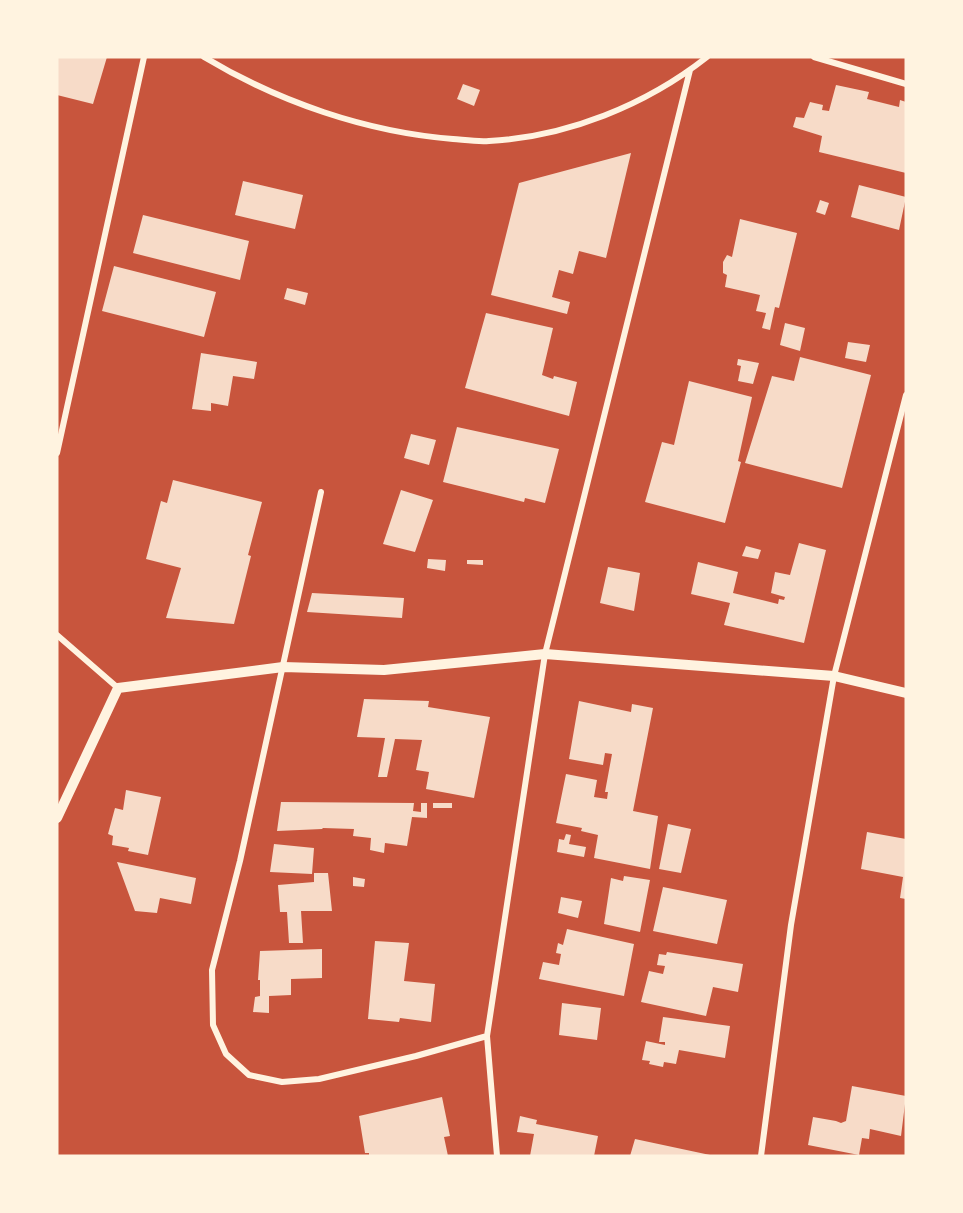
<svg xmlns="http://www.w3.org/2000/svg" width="963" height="1213" font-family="'Noto Sans',sans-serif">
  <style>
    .building { fill: #f7dbc8 }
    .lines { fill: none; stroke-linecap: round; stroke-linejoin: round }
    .minor { stroke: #fff3e0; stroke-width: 6 }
    .tertiary { stroke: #fff3e0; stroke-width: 10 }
  </style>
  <rect width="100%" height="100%" fill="#c8553d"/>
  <!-- building -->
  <path class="building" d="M57,57h50l-14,47 -36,-9z
    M463,84l17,6 -6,16 -17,-7z
    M836,85l33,7 -2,7 32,8 1,-7 6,2v71l-87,-21 3,-16 -29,-9 3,-10 8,1 6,-16 13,3 -1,5 7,1z
    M631,153l-25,105 -27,-7 -6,23 -14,-4 -7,27 18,5 -3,12 -76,-19 28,-112z
    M243,181l60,14 -8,34 -60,-14z
    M859,185l47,12 -7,33 -48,-13z
    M820,200l9,3 -4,12 -9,-3z
    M143,215l106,26 -9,39 -107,-27z
    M740,219l57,14 -18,75 -4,-1 -5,23 -8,-2 4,-15 -10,-2 4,-16 -35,-8 2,-12 -4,-2v-11l4,-7 5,2z
    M114,266l102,26 -12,45 -102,-26z
    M287,288l21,5 -3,12 -21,-6z
    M486,313l67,15 -11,47 11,4 1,-3 23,6 -8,34 -104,-28z
    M785,323l20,5 -5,23 -20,-6z
    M848,342l22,3 -4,17 -21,-4z
    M201,353l56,9 -3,17 -21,-3 -5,30 -17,-3v8l-19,-2z
    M800,357l71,18 -29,113 -97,-25 27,-87 22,5z
    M738,359l21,4 -6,21 -15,-3 3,-15 -4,-1z
    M689,381l63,16 -14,64 3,1 -16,61 -80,-21 17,-60 12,3z
    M457,427l102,22 -14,54 -20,-5 -1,4 -81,-20z
    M411,434l25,6 -7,25 -25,-7z
    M173,480l89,22 -14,53 3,1 -17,68 -68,-6 15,-50 -35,-9 15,-58 6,2z
    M401,490l32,10 -18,52 -32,-8z
    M799,543l27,7 -22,93 -80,-18 6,-22 -39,-9 7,-32 40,10 -5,21 45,11 1,-5 5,1 1,-3 -14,-4 4,-21 15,3z
    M746,546l15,4 -3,9 -16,-3z
    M428,559l18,1 -1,11 -18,-3z
    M467,560h16v5l-16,-1z
    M608,567l32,6 -6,38 -34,-8z
    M312,593l92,5 -2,20 -95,-6z
    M364,699l65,2 -1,6 62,10 -16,81 -48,-9 3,-17 -13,-2 6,-30 -27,-1 -8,38h-9l7,-39 -28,-1z
    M579,701l52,11 1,-8 21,4 -20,103 25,5 -8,53 -56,-11 4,-23 -17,-4 1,-3 -26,-5 10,-49 31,6 -3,17 13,2 1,-7h-3l7,-38 -7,-1 -2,12 -34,-6z
    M126,790l35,7 -13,58 -20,-4 1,-3 -17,-3 1,-9 -5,-2 7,-26 8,2z
    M281,802l133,1 -1,8 8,1v-9h6v15l-15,-1 -5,29 -22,-3 -1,10 -14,-3 1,-12 -18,-2 1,-7 -31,-1 -1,1 -45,2z
    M433,803h19v5h-19z
    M668,824l23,5 -10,44 -22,-4z
    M867,832l39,7v60l-6,-1 3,-21 -42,-8z
    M566,834l5,1 -2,9 17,3 -2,10 -27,-5 2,-13 5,1z
    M274,844l40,4 -2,26 -42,-2z
    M117,862l79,16 -5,26 -31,-6 -3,15 -22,-2z
    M314,873h14l4,38h-31l2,32h-14l-2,-31h-7l-2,-27 36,-3z
    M624,876l26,4 -10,52 -36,-8 7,-46 12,3z
    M353,877l12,2 -1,8 -11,-1z
    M663,887l64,13 -10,44 -64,-13z
    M561,897l21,4 -4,17 -20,-5z
    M567,929l67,15 -10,52 -85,-17 4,-17 16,3 2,-11 -5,-1 2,-10 5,2z
    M375,941l34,2 -5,38 31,3 -4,38 -31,-4 -1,4 -31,-3z
    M322,949v29l-31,1v16l-22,1v17l-16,-1 2,-15 5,-1v-16h-2l2,-29z
    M667,952l76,12 -5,28 -25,-5 -7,29 -65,-14 8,-31 14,3 2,-8 -8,-1 2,-11 7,1z
    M562,1003l39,5 -4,32 -38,-5z
    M663,1017l67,9 -5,32 -46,-8 -3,14 -12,-2 -1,5 -14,-3 1,-3 -8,-1 4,-19 19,4v-3h-6z
    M852,1086l54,10 -5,40 -31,-7 -1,10 -7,-1 -3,17 -51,-10 5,-28 23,4 5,2 5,-2z
    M442,1097l8,39 -6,1 4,19h-79v-3h-4l-6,-37z
    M520,1116l17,4 -1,4 62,12 -4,20h-64l4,-22 -17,-2z
    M635,1139l75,16v1h-80z"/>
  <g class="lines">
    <!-- minor -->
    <path class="minor" d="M204,57c75,45 162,75 249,82 12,1 25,3 36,2 78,-4 157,-36 218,-84
      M814,57l92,27
      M57,453l87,-396
      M321,492l-81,369 -28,109 1,55 13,29 23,21 33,7 37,-3 97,-23 71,-20
      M57,635l61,53
      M497,1156l-10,-120 58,-382 145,-584
      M761,1156l30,-231 43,-249 72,-281"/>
    <!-- tertiary -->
    <path class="tertiary" d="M57,818l61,-130 165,-21 101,3 161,-16 289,22 72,17"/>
  </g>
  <!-- border -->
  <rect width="963" height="1213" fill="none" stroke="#fff3e0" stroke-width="117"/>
</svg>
